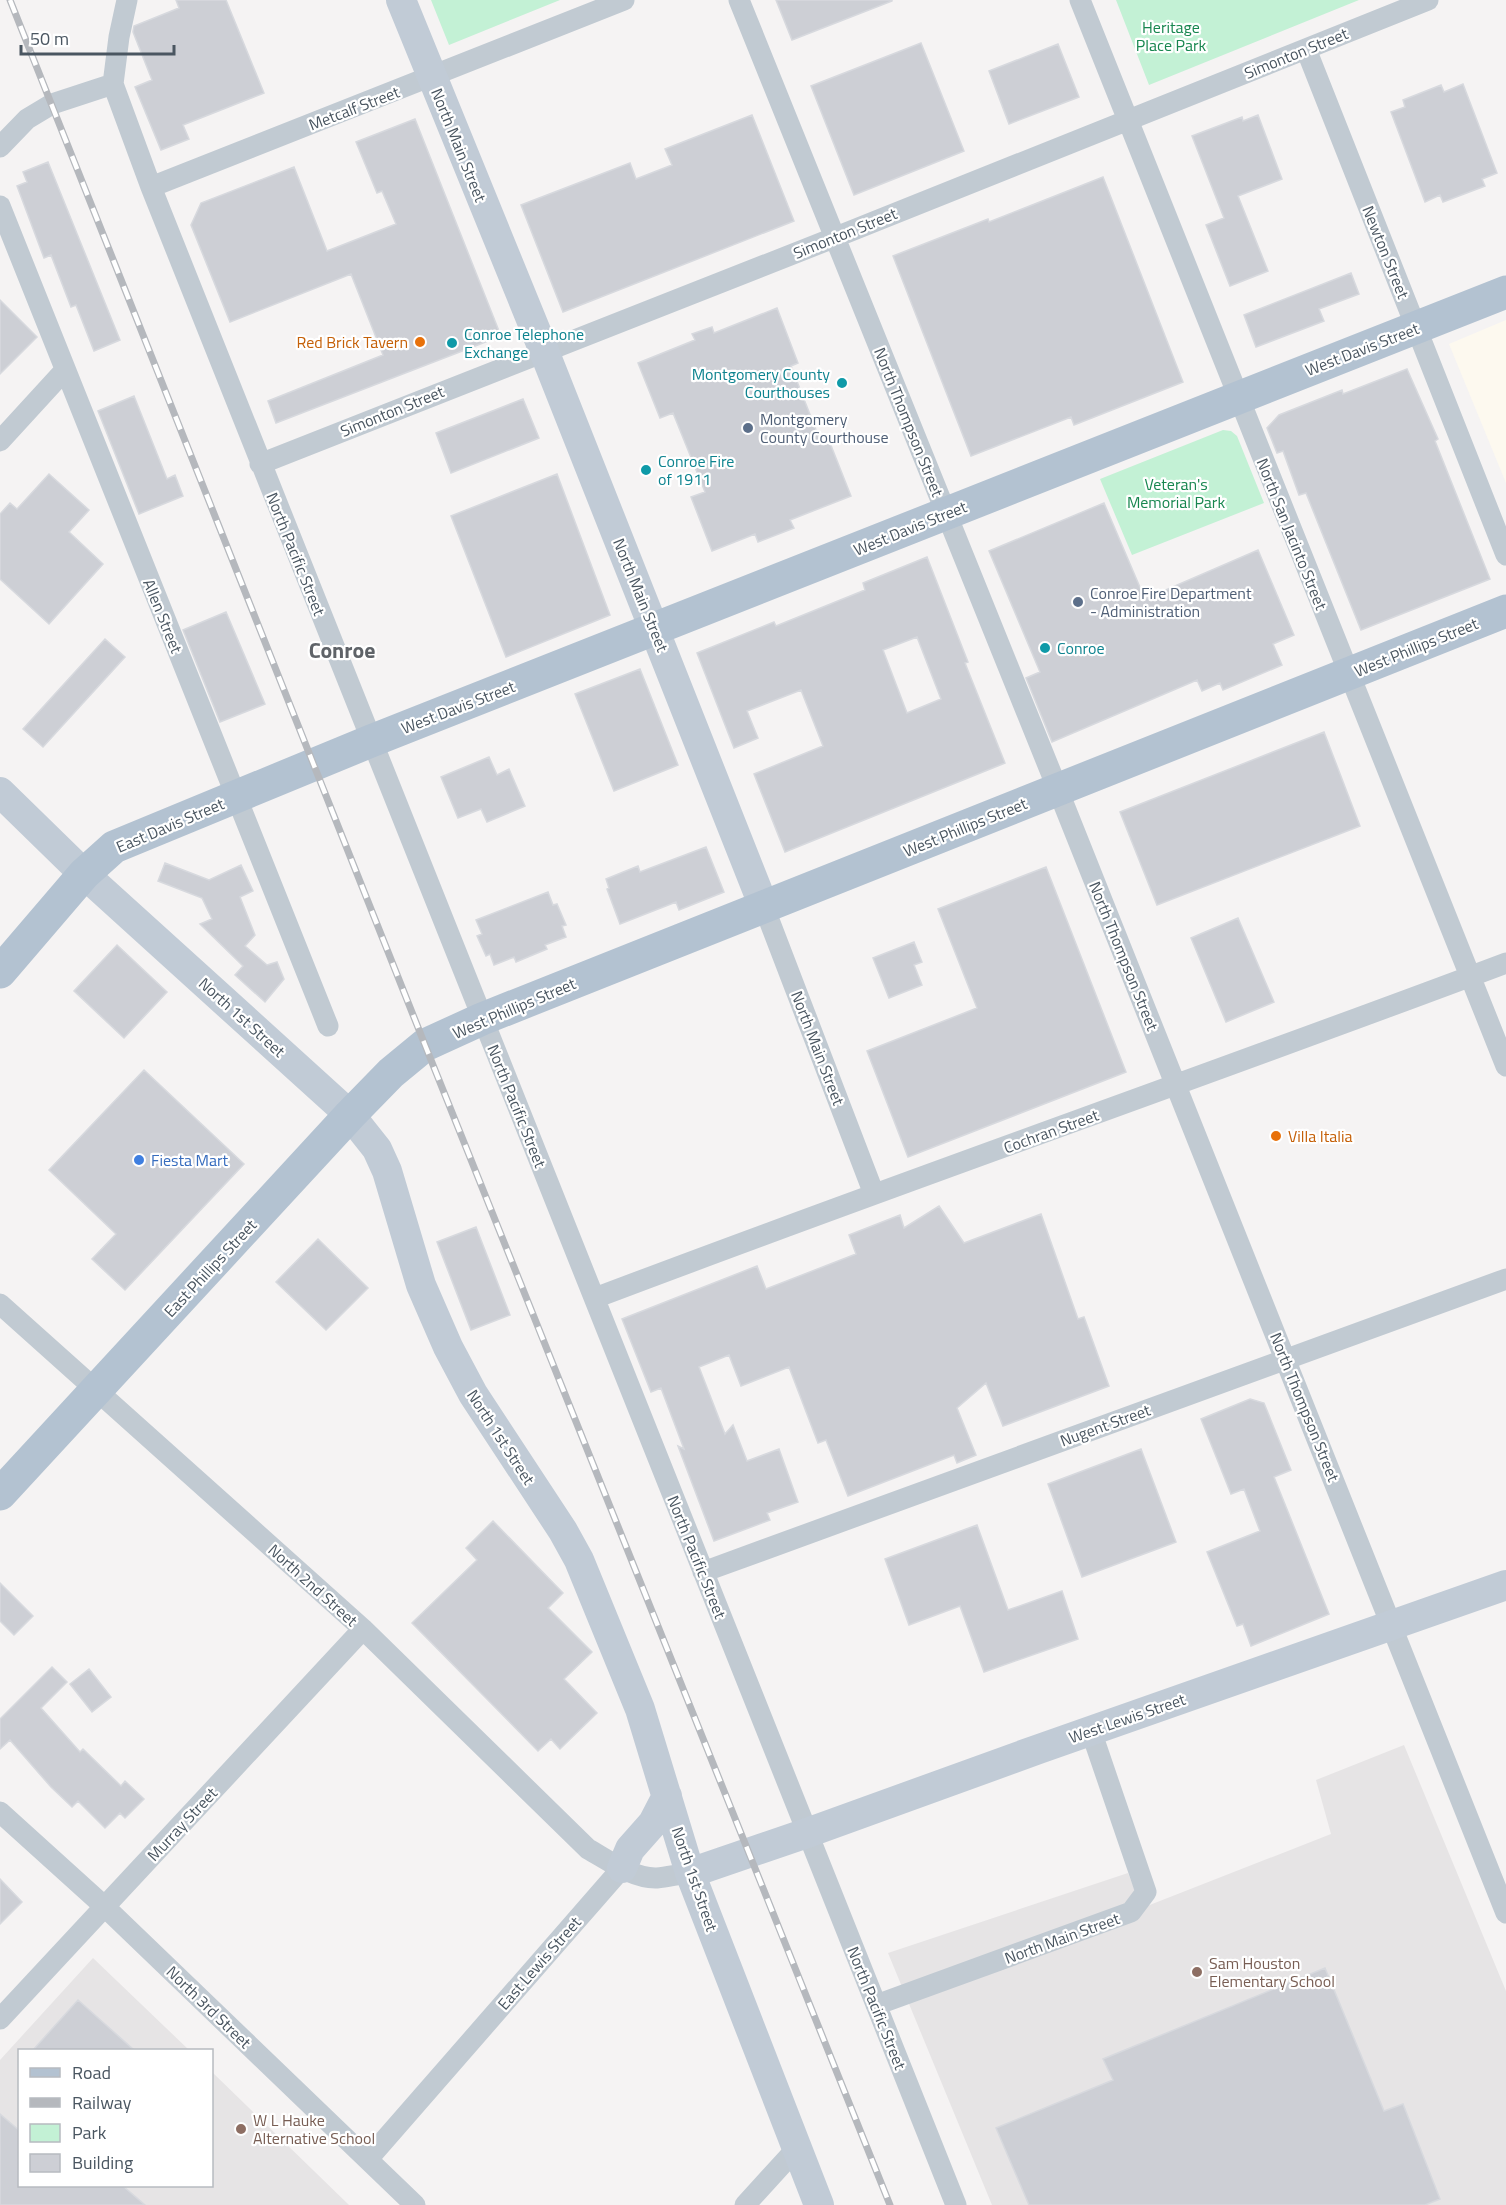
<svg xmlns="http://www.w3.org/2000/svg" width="1506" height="2205" font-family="'Titillium Web',sans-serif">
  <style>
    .commercial { fill: #fdf9ef }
    .education { fill: #e6e4e5 }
    .green { fill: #c3f1d5 }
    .building { fill: #cdcfd5; stroke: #d7d9de; stroke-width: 1.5; fill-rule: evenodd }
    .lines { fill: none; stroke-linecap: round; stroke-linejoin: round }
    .street { stroke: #c1cad2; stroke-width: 21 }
    .secondary { stroke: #c1cbd6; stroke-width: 30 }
    .primary { stroke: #b3c2d1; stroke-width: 33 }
    .rail-casing { stroke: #b5b8bd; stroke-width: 7 }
    .rail { stroke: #fff; stroke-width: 4.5; stroke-dasharray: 14; stroke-linecap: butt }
    .food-dot { fill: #e8710a; stroke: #fff; stroke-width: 2 }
    .culture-dot { fill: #0f9aa8; stroke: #fff; stroke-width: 2 }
    .service-dot { fill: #5c6f8a; stroke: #fff; stroke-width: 2 }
    .shop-dot { fill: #3f7fe0; stroke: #fff; stroke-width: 2 }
    .education-dot { fill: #8d6e63; stroke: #fff; stroke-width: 2 }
    .labels { text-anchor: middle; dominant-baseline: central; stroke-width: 4.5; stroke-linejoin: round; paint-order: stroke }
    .park-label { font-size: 16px; fill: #17864f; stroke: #fff }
    .street-label { font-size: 16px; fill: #4a5661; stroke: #fff }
    .culture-label { font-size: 16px; fill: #0d838f; stroke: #fff; text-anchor: start }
    .food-label { font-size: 16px; fill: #c56008; stroke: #fff; text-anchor: end }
    .service-label { font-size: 16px; fill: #4e5e75; stroke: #fff; text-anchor: start }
    .shop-label { font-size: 16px; fill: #366cbe; stroke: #fff; text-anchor: start }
    .education-label { font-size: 16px; fill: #785e54; stroke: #fff; text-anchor: start }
    .district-label { font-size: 22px; font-weight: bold; fill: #5f6368; stroke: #fff }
  </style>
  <rect width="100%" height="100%" fill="#f5f3f3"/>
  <!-- commercial -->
  <path class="commercial" d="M1506,320v163l-57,-139z"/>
  <!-- education -->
  <path class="education" d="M1404,1745l102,246v214h-514l-104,-252 240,-80 14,35 189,-74 -15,-54z
    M93,1958l96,92h-169v136h192v-114l137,133h-349v-145z"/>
  <!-- green -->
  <path class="green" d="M431,0h129l-111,45z
    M1116,0h243l-210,85z
    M1223,430l8,1 6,5 27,67 -132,52 -32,-76z"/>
  <!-- building -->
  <path class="building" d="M176,0h50l38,93 -81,32 6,14 -28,11 -26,-63 17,-7 -19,-48 1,-6 45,-18z
    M776,0h116v1l-100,39z
    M921,43l43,108 -110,44 -43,-109z
    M1058,44l21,53 -70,27 -20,-53z
    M1463,84l34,89 -15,6 3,7 -42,16 -3,-7 -15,7 -34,-90 14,-5 -2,-7 38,-15 3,7z
    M752,115l42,106 -231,91 -42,-107 109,-42 6,16 36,-14 -7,-16z
    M1258,115l24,64 -44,17 30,75 -38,15 -24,-61 18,-7 -32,-82 50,-19 1,4z
    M415,119l86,217 -225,87 -8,-22 115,-46 -32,-81 -121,48 -39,-97 10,-22 93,-36 33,84 69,-27 -14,-33 -5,2 -21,-51z
    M48,162l72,178 -26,11 -18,-46 -5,2 -20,-52 -7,3 -27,-72 10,-4 -4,-10z
    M1103,177l80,205 -109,43 -3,-8 -100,39 -78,-200 95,-37 1,3z
    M1351,273l8,21 -40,15 5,12 -68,26 -12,-32z
    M0,300l37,37 -37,37z
    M777,308l21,55 -7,3 31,79 8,-2 21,53 -61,24 4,8 -36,14 -3,-8 -43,17 -21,-54 14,-5 -32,-79 -13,5 -22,-55 57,-23 -3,-6 20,-7 2,6z
    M1407,369l31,70 -3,2 55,138 -129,51 -55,-137 -7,2 -16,-44 -6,2 -10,-25 12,-13 63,-25 1,4z
    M134,396l33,83 8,-4 8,21 -44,18 -41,-103z
    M523,399l16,39 -88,35 -15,-40z
    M49,474l40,36 -20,22 34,32 -54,60 -49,-45v-65l10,-11 7,6z
    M557,474l53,141 -104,42 -55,-141z
    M1104,503l41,96 113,-49 36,85 -21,9 9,21 -59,25 -3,-7 -18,8 -5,-11 -145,62 -26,-64 14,-6 -51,-121z
    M927,557l41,105 -3,1 40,100 -220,89 -31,-78 69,-28 -22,-56 -54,21 11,27 -24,10 -37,-95 77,-31 2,4 89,-36 -2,-7zM917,637l24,62 -34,14 -24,-63z
    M226,612l39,92 -45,18 -37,-92z
    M105,639l20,18 -82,90 -20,-18z
    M640,669l38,96 -64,26 -39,-97z
    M1324,732l36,94 -203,79 -37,-93z
    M489,757l8,18 12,-6 16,37 -38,16 -6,-13 -23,9 -17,-41z
    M706,847l18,45 -45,18 -3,-8 -56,22 -13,-35 2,-1 -3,-9 32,-13 2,6z
    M165,863l44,17 32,-15 12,26 -13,6 15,38 -10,11 22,19 10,-3 7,17 -19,23 -30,-27 8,-9 -43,-42 12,-5 -10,-21 -44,-17z
    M1046,867l80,205 -218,85 -41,-106 110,-43 -39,-99z
    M548,892l5,13 4,-1 9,21 -4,1 4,11 -21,8 2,4 -31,13 -2,-5 -20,8 -4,-11 -4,2 -9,-20 5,-2 -6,-14z
    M1238,918l36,84 -48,20 -35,-84z
    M914,942l8,20 -8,3 8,20 -33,13 -16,-40z
    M117,945l50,47 -43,46 -50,-47z
    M144,1070l100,94 -119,126 -33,-31 24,-25 -67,-64z
    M939,1206l25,37 77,-29 37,105 6,-2 25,69 -106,40 -17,-43 -29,25 19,47 -19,8 -3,-8 -106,41 -22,-56 -8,3 -29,-76 -48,19 -12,-31 -30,12 26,67 8,-9 14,36 32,-12 19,53 -31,11 3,7 -56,21 -36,-95 6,3 -23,-61 -10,4 -29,-73 135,-53 9,23 90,-35 -7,-19 51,-20 4,13z
    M476,1227l34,88 -39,15 -34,-88z
    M318,1239l50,49 -42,42 -50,-48z
    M1250,1399l14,4 27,67 -17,7 55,137 -78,32 -8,-22 -6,2 -30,-74 53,-21 -16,-42 -13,5 -30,-75z
    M1141,1449l35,93 -94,35 -34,-93z
    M493,1521l70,72 -15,15 44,44 -28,27 33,34 -37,36 -9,-10 -13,12 -126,-128 65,-63 -11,-12z
    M977,1525l31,85 54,-19 16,48 -94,33 -24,-66 -51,19 -24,-66z
    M0,1583l33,33 -19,19 -14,-14z
    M52,1667l15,15 -26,26 39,44 3,-3 38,37 4,-5 19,18 -19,19 -5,-5 -15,15 -27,-27 -6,6 -21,-20 -41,-47 -10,9v-30z
    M89,1669l22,28 -19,15 -22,-28z
    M0,1879l22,23 -22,22z
    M1325,1968l59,143 19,-7 37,95 -15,6h-396l-33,-77 117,-48 -10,-21z
    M78,2000l56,50h-101z
    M0,2114l20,17v55h103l22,19h-145z"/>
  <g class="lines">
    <!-- street -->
    <path class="street" d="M127,0l-8,37 -6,47 38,103 805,2018
      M739,0l319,790 448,1123
      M1080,0l426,1066
      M1306,49l200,506
      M0,147l27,-28 25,-15 61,-20
      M151,187l473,-187
      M0,206l328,820
      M0,441l65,-71
      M260,464l576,-227 592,-237
      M764,907l110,287
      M595,1298c303,-115 608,-221 911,-335
      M0,1304l363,325 225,220c20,11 45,30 69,29 11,-1 22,-4 33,-5
      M703,1572l803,-293
      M0,1812l105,95 310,298
      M876,2005l255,-93 15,-20 -55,-161
      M0,2019l363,-390
      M368,2159l254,-291
      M745,2205l52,-57"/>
    <!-- secondary -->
    <path class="secondary" d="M401,0l143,351 220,556
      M0,792l84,82 266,241 27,34 10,22 34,114 27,62 25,47 90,137 16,29 61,149 50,164 129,332
      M622,1868l8,-19 23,-26 14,-27
      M690,1873l117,-40 232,-84 467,-164"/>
    <!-- primary -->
    <path class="primary" d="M0,972l84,-98 30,-27 257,-106 1135,-449
      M0,1494l350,-379 41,-42 34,-28 57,-26 1024,-408"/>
    <defs>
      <path id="rail" d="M10,0l415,1045 465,1160"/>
    </defs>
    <!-- rail casing -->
    <use href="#rail" class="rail-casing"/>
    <!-- rail -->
    <use href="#rail" class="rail"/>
  </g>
  <!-- markers -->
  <g class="food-dot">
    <circle cx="420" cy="342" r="6"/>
    <circle cx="1276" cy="1136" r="6"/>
  </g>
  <g class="culture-dot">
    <circle cx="452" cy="343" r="6"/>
    <circle cx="842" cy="383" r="6"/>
    <circle cx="646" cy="470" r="6"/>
    <circle cx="1045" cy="648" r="6"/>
  </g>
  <g class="service-dot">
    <circle cx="748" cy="428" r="6"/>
    <circle cx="1078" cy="602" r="6"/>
  </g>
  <circle class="shop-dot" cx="139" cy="1160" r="6"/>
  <g class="education-dot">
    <circle cx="1197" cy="1972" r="6"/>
    <circle cx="241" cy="2129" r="6"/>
  </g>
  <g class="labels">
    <!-- park labels -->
    <g class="park-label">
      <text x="1171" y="27">Heritage<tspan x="1171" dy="18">Place Park</tspan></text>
      <text x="1176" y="484">Veteran's<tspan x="1176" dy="18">Memorial Park</tspan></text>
    </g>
    <!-- street labels -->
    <g class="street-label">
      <text transform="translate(1296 53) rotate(-22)">Simonton Street</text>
      <text transform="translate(354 108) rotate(-21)">Metcalf Street</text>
      <text transform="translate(459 145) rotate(68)">North Main Street</text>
      <text transform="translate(845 233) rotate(-22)">Simonton Street</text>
      <text transform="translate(1386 252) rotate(68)">Newton Street</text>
      <text transform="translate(1362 349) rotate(-21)">West Davis Street</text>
      <text transform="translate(392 411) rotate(-22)">Simonton Street</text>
      <text transform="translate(909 422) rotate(68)">North Thompson Street</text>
      <text transform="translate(910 528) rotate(-22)">West Davis Street</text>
      <text transform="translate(1292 534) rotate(68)">North San Jacinto Street</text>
      <text transform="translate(296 554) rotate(68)">North Pacific Street</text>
      <text transform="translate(641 595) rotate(68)">North Main Street</text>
      <text transform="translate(163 616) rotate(68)">Allen Street</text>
      <text transform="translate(1416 647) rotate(-22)">West Phillips Street</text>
      <text transform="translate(458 707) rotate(-21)">West Davis Street</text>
      <text transform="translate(170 825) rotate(-23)">East Davis Street</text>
      <text transform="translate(965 827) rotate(-22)">West Phillips Street</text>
      <text transform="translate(1124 956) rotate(68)">North Thompson Street</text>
      <text transform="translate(514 1008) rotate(-23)">West Phillips Street</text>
      <text transform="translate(242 1017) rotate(42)">North 1st Street</text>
      <text transform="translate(818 1048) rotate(69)">North Main Street</text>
      <text transform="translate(517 1106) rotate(68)">North Pacific Street</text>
      <text transform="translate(1051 1131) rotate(-20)">Cochran Street</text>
      <text transform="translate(210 1268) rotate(-47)">East Phillips Street</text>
      <text transform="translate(1305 1407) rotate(68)">North Thompson Street</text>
      <text transform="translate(1105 1425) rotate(-20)">Nugent Street</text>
      <text transform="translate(501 1437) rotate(57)">North 1st Street</text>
      <text transform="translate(697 1557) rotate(68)">North Pacific Street</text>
      <text transform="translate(313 1585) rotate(42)">North 2nd Street</text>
      <text transform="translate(1127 1718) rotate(-19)">West Lewis Street</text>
      <text transform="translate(182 1824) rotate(-47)">Murray Street</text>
      <text transform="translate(695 1879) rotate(71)">North 1st Street</text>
      <text transform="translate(1062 1938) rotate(-20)">North Main Street</text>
      <text transform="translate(539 1963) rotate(-49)">East Lewis Street</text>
      <text transform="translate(209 2007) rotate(44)">North 3rd Street</text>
      <text transform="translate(877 2008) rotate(68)">North Pacific Street</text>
    </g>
    <!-- culture labels -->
    <g class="culture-label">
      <text x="464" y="334">Conroe Telephone<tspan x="464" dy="18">Exchange</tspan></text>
      <text x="830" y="374" text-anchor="end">Montgomery County<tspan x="830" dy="18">Courthouses</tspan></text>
      <text x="658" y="461">Conroe Fire<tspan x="658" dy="18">of 1911</tspan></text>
      <text x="1057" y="648">Conroe</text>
    </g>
    <!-- food labels -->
    <g class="food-label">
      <text x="408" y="342">Red Brick Tavern</text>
      <text x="1288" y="1136" text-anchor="start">Villa Italia</text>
    </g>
    <!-- service labels -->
    <g class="service-label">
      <text x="760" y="419">Montgomery<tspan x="760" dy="18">County Courthouse</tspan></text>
      <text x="1090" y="593">Conroe Fire Department<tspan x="1090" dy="18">- Administration</tspan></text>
    </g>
    <!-- shop labels -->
    <g class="shop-label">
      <text x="151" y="1160">Fiesta Mart</text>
    </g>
    <!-- education labels -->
    <g class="education-label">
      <text x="1209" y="1963">Sam Houston<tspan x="1209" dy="18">Elementary School</tspan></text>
      <text x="253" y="2120">W L Hauke<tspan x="253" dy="18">Alternative School</tspan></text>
    </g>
    <!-- district labels -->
    <g class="district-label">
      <text x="342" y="650">Conroe</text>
    </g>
  </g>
  <!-- legend -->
  <rect x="18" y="2049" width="195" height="138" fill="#ffffff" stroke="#b7bbc0" stroke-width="1.5"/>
  <rect x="30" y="2068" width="30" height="9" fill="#b3c2d1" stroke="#b7bbc0" stroke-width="1.5"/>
  <text x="72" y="2079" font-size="18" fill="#4a5661">Road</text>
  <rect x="30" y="2098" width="30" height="9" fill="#b5b8bd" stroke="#b7bbc0" stroke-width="1.5"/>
  <text x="72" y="2109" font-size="18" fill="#4a5661">Railway</text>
  <rect x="30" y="2124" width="30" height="18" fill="#c3f1d5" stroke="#b7bbc0" stroke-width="1.5"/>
  <text x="72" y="2139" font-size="18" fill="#4a5661">Park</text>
  <rect x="30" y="2154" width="30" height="18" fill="#cdcfd5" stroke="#b7bbc0" stroke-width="1.5"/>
  <text x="72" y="2169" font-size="18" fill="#4a5661">Building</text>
  <!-- scale -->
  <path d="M21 45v9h153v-9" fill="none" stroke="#4a5661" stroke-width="3"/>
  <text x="30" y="45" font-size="18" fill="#4a5661" stroke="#ffffff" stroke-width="4.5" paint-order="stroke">50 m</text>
</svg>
